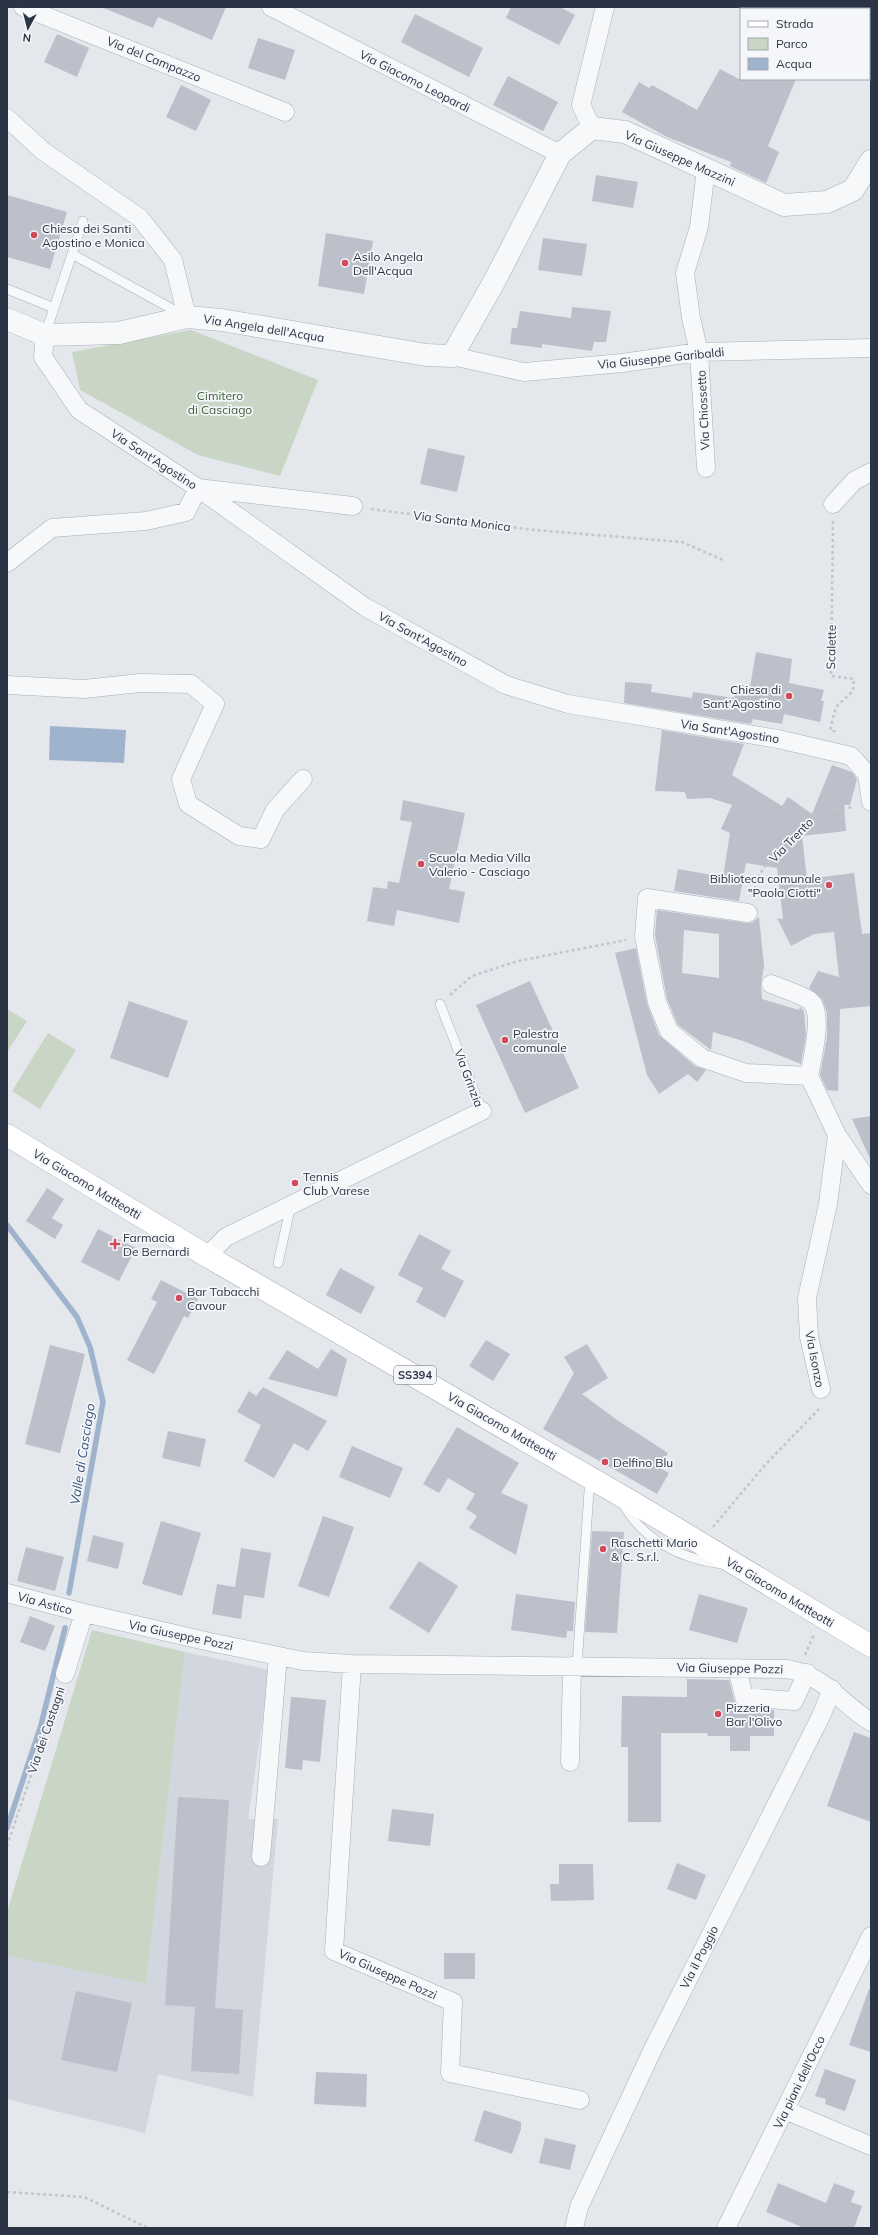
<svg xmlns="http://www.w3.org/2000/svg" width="878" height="2235" font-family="Mulish,sans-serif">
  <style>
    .built { fill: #d2d6de }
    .green { fill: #c9d6c5 }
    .water { fill: #9fb4cc }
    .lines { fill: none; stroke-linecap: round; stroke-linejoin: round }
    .stream { stroke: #9fb4cc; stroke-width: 5.5 }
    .building { fill: #bbc0ca; fill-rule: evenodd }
    .service-casing { stroke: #a9aeb7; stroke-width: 10 }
    .minor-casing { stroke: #a9aeb7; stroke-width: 19 }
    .tertiary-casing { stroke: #a9aeb7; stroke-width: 23 }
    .primary-casing { stroke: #a3abb8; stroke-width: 23 }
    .path { stroke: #c2c5cb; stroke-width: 2.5; stroke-dasharray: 3 3; stroke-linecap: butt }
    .service { stroke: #f7f8fa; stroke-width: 9 }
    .minor { stroke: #f7f8fa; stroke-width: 18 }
    .tertiary { stroke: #f7f8fa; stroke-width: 22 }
    .primary { stroke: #fff; stroke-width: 22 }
    .poi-dot { fill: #d1495b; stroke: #f4f6f9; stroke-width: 1.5 }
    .labels { text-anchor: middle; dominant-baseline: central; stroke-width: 3.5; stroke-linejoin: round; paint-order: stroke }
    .shield { fill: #f4f6f9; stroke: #676e7b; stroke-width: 1 }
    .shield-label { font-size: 11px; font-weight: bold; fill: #2b3445 }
    .street-label { font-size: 12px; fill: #2b3445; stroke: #f4f6f9 }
    .poi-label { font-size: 12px; fill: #2b3445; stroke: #f4f6f9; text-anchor: start }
    .park-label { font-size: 12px; fill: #3f6138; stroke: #f4f6f9 }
    .water-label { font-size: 13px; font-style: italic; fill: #34527a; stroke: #f4f6f9 }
  </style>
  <rect width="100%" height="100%" fill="#e4e7ec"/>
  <!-- built -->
  <path class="built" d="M185,1652l85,18 -22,149h30l-25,278 -95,-23 -13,59 -138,-34v-143l139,28z"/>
  <!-- green -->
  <path class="green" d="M191,330l127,50 -38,96 -82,-21 -118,-65 -8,-38z
    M7,1009l20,12 -20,31z
    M48,1033l28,17 -36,59 -28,-18z
    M92,1630l93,22 -39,332 -139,-28v-44z"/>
  <!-- water -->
  <path class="water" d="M50,726l76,4 -2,33 -75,-3z"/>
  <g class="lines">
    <!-- stream -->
    <path class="stream" d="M7,1225l70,92 13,30 13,55 -34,191
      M7,1828l34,-103 24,-97"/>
  </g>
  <!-- building -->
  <path class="building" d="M101,7h125l-14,33 -54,-23 -5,11z
    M511,7h49l15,8 -16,30 -53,-27z
    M415,14l68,34 -14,29 -68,-35z
    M57,34l32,14 -12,29 -33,-15z
    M258,38l37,12 -10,30 -37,-12z
    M720,69l19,10h57l-28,67 11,6 -13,31 -36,-17 1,-4 -64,-25 -45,-25 17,-30 10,6 3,-3 45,25z
    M508,76l50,26 -15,29 -50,-26z
    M181,85l30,15 -15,31 -30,-14z
    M596,175l42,7 -5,26 -41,-7z
    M7,195l60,17 -17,57 -43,-12z
    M326,233l47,8 -9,53 -46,-8z
    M543,238l44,6 -5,32 -44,-6z
    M572,307l39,4 -5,31h-12l-2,9 -50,-7v4l-32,-4 2,-16h5l3,-17 51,7z
    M428,448l37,8 -8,36 -37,-8z
    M756,652l36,7 -3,24 35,7 -3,11h3l-4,21 -36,-8 -2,10 -29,-5 -2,5 -127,-21 1,-21 27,2 -1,8 41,6 1,-6 41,6 4,-14 12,3z
    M662,730l82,14 -12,31 50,31 6,-9 24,17 20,-49 20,7 5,7 -7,26h-6l2,26 -44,5 5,43 47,-6 8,61 9,-1v73l-31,3 -2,82 -11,-1 -7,-15 7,-38v-24l-5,-14 -13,-11 9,-17 21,6 -5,-45 -20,2 -23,12 -14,-28 6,1 -6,-51 -31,-5 -7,38 -65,-10 4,-22 45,8 7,-44 -9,-4 11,-24 -22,-7 -23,1 -2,-7 -30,-1z
    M403,800l62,13 -16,76 16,3 -6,31 -62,-13 -3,16 -27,-5 6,-34 14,2 1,-8 11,2 13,-61 -12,-2z
    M657,910l89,13h6l7,-6 5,49 -3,19 1,14 37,11 1,-3 4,4 2,24 -5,29 -58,-23 -30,-9 -2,18 -33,-25 -11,-26 -12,-64zM684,930l35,4v44l-37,-5z
    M636,948l11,56 12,31 36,31 11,4 -9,12 -9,-8 -29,20 -12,-19 -32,-122z
    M530,981l49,107 -54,25 -49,-108z
    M129,1001l59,20 -20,57 -58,-20z
    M871,1116v45l-19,-42z
    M47,1188l17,11 -12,19 11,7 -8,14 -29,-18z
    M98,1229l38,19 -17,33 -38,-19z
    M419,1234l32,17 -10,18 23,12 -19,37 -29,-16 7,-14 -25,-13z
    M340,1268l35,19 -14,27 -35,-19z
    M161,1280l37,19 -10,19 -4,-2 -30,58 -27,-14 30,-58 -6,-3z
    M486,1340l24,14 -17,27 -24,-15z
    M587,1344l21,34 -26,16 35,26 51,33 -8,15 9,5 -12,21 -114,-65 31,-56 -10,-16z
    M50,1345l35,9 -25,99 -35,-9z
    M331,1349l16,10 -10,38 -69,-18 19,-29 31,19z
    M263,1387l64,34 -19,30 -14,-8 -20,35 -30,-17 17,-36 -24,-13 12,-21 7,5z
    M457,1427l62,36 -18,30 27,12 -12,50 -47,-27 8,-12 -11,-7 9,-15 -27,-16 -9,15 -16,-9z
    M168,1431l38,8 -6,28 -38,-9z
    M352,1446l51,22 -13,30 -51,-21z
    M323,1516l31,11 -25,70 -31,-11z
    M161,1521l40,12 -19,63 -40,-12z
    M592,1531l32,1 -7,101 -32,-1z
    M93,1535l31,8 -6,26 -31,-8z
    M26,1547l38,10 -9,34 -38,-10z
    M241,1548l30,5 -7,45 -20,-3 -3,24 -29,-5 5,-30 18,3z
    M419,1561l39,25 -29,47 -40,-25z
    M516,1594l59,8 -2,29h-6l-1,7 -55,-8z
    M699,1594l49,14 -11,35 -48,-13z
    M30,1616l25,10 -10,25 -25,-9z
    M687,1679l42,1 7,27 38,3v26h-24v15h-20v-15h-22l-1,-3h-46v89h-33v-75h-7l1,-51 65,1z
    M291,1697l35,3 -6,62 -17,-2 -1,10 -17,-2z
    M854,1732l17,6v84l-44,-16z
    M178,1797l51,3 -14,208 28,2 -4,64 -48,-3 4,-64 -30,-2z
    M392,1809l42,5 -4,32 -42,-5z
    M677,1863l29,12 -10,25 -29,-11z
    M559,1864h34l1,36 -43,1 -1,-17h9z
    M444,1953h31v26h-31z
    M869,1989h2v63l-22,-7z
    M76,1991l56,12 -15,69 -56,-12z
    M825,2069l31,11 -11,31 -20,-7 1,-5 -11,-3z
    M316,2072l51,2 -1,33 -52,-3z
    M484,2110l37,12v7l-9,25 -38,-13z
    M545,2138l31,7 -6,25 -31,-7z
    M778,2183l48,20 8,-20 21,8 -4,11 11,4 -8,22h-50l-38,-16z"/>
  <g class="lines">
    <defs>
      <path id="service" d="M72,254l111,61
        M7,289l47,19
        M45,335l38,-114
        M440,1004l42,107
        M278,1263l13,-58
        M622,1502c20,38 59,57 100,62
        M577,1666l13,-189"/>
      <path id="minor" d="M23,7l262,105
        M271,7l289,147
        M7,118l36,33 97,67 33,42 14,57
        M592,128l-11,-23 24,-98
        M45,335l-2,22 36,53 119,78 167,119 141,78 62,19 210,35 73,17 16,18 4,28
        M452,356l72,16 98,-9 77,-11 172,-4
        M706,468l-7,-116 -8,-34 -6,-45 14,-46 7,-58
        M833,504l21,-23 17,-9
        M7,563l45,-35 94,-7 40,-9 12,-24 155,18
        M7,685l77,4 56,-6 51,1 24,20 -34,75 7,25 51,32 22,3 14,-29 28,-31
        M748,913l-101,-15 -3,38 13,66 12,29 33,27 44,15 63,3 28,59 34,50
        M771,984c12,5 27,9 38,16 16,11 3,59 0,76
        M207,1256l19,-19 256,-126
        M821,1389l-12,-52 -2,-39 21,-94 9,-69
        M7,1593l77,20 126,29 93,19 49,3 435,5c38,6 54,35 84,53
        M352,1664l-18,287 119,51 -3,71 130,27
        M737,1668l7,29 50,4 13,-28
        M65,1674l19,-61
        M570,1762l2,-96
        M261,1857l17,-201
        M785,2110l86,36
        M574,2228l5,-21 74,-158 168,-333 11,-27
        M726,2228l145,-292"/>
      <path id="tertiary" d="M7,319l38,16 74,-2 68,-16 35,3 204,35 26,1 42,-74 66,-128 32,-26 33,4 159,73 43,-3 26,-12 18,-29"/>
      <path id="primary" d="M7,1135l200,121 425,246 239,144"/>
    </defs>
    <!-- service casing -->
    <use href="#service" class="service-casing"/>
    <!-- minor casing -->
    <use href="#minor" class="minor-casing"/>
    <!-- tertiary casing -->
    <use href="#tertiary" class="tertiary-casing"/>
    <!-- primary casing -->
    <use href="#primary" class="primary-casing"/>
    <!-- path -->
    <path class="path" d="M371,509l163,21 148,12 41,18
      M833,521l-2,155 23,3 -1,12 -17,16 -6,23 8,2
      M753,895l6,-20 17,-24 43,-39 34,-5
      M450,995l22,-19 46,-15 108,-21
      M713,1527l52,-62 56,-58
      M805,1655l9,-21
      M7,1846l53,-156
      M7,2192l77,5 64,31"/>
    <!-- service -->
    <use href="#service" class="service"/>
    <!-- minor -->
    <use href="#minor" class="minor"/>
    <!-- tertiary -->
    <use href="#tertiary" class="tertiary"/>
    <!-- primary -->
    <use href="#primary" class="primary"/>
  </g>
  <!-- markers -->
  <g class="poi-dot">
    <circle cx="34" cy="235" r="4"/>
    <circle cx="345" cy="263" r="4"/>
    <circle cx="789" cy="696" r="4"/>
    <circle cx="421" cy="864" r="4"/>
    <circle cx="829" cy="885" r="4"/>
    <circle cx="505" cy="1040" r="4"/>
    <circle cx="295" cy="1183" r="4"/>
    <path d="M113 1238h4v4h4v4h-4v4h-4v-4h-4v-4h4z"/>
    <circle cx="179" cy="1298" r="4"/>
    <circle cx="605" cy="1462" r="4"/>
    <circle cx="603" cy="1549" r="4"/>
    <circle cx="718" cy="1714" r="4"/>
  </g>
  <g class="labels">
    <!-- shield labels -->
    <rect class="shield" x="394" y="1366" width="42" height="18" rx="3"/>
    <g class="shield-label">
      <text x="415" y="1375">SS394</text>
    </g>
    <!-- street labels -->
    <g class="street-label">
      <text transform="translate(154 59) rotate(22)">Via del Campazzo</text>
      <text transform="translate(415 81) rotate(27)">Via Giacomo Leopardi</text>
      <text transform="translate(680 158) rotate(24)">Via Giuseppe Mazzini</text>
      <text transform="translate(264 328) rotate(9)">Via Angela dell'Acqua</text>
      <text transform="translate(661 358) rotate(-6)">Via Giuseppe Garibaldi</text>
      <text transform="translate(703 410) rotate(-93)">Via Chiossetto</text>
      <text transform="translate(154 459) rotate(33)">Via Sant'Agostino</text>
      <text transform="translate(462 521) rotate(7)">Via Santa Monica</text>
      <text transform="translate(423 639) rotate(29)">Via Sant'Agostino</text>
      <text transform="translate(831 647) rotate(-89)">Scalette</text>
      <text transform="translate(730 731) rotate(9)">Via Sant'Agostino</text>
      <text transform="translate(791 840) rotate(-46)">Via Trento</text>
      <text transform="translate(469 1078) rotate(69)">Via Grinzia</text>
      <text transform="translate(87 1184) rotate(31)">Via Giacomo Matteotti</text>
      <text transform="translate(815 1359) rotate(79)">Via Isonzo</text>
      <text transform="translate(502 1426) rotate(30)">Via Giacomo Matteotti</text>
      <text transform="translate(780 1592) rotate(31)">Via Giacomo Matteotti</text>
      <text transform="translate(45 1603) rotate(15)">Via Astico</text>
      <text transform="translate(181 1635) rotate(12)">Via Giuseppe Pozzi</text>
      <text transform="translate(730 1668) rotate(1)">Via Giuseppe Pozzi</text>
      <text transform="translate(46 1730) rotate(-71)">Via dei Castagni</text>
      <text transform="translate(699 1957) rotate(-63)">Via il Poggio</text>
      <text transform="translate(388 1974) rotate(24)">Via Giuseppe Pozzi</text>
      <text transform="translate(799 2082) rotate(-64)">Via piani dell'Occo</text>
    </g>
    <!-- poi labels -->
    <g class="poi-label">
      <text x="42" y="228">Chiesa dei Santi<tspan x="42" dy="14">Agostino e Monica</tspan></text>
      <text x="353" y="256">Asilo Angela<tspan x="353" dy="14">Dell'Acqua</tspan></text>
      <text x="781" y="689" text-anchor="end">Chiesa di<tspan x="781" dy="14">Sant'Agostino</tspan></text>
      <text x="429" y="857">Scuola Media Villa<tspan x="429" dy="14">Valerio - Casciago</tspan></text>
      <text x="821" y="878" text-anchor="end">Biblioteca comunale<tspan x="821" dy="14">"Paola Ciotti"</tspan></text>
      <text x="513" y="1033">Palestra<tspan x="513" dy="14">comunale</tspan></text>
      <text x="303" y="1176">Tennis<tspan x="303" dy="14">Club Varese</tspan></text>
      <text x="123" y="1237">Farmacia<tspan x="123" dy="14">De Bernardi</tspan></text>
      <text x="187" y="1291">Bar Tabacchi<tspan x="187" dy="14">Cavour</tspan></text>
      <text x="613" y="1462">Delfino Blu</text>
      <text x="611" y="1542">Raschetti Mario<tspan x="611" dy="14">&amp; C. S.r.l.</tspan></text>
      <text x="726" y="1707">Pizzeria<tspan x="726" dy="14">Bar l'Olivo</tspan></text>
    </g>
    <!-- park labels -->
    <g class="park-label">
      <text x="220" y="395">Cimitero<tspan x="220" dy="14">di Casciago</tspan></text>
    </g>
    <!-- water labels -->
    <g class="water-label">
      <text transform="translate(82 1454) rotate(-81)">Valle di Casciago</text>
    </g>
  </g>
  <!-- border -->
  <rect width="878" height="2235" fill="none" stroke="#2b3445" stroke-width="16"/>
  <!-- legend -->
  <rect x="740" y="8" width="130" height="72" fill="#f4f6f9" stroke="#a4a8b1"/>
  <rect x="748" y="21" width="20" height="6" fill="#ffffff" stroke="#a4a8b1"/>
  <text x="776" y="28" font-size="12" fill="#2b3445">Strada</text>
  <rect x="748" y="38" width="20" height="12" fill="#c9d6c5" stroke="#a4a8b1"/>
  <text x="776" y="48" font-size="12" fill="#2b3445">Parco</text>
  <rect x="748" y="58" width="20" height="12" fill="#9fb4cc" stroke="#a4a8b1"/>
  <text x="776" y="68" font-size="12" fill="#2b3445">Acqua</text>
  <!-- north arrow -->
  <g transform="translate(28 28) rotate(187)" stroke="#f4f6f9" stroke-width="3" paint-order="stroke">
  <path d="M0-3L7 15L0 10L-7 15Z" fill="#2b3445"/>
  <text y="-6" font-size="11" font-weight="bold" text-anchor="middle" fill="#2b3445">N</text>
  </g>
</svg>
